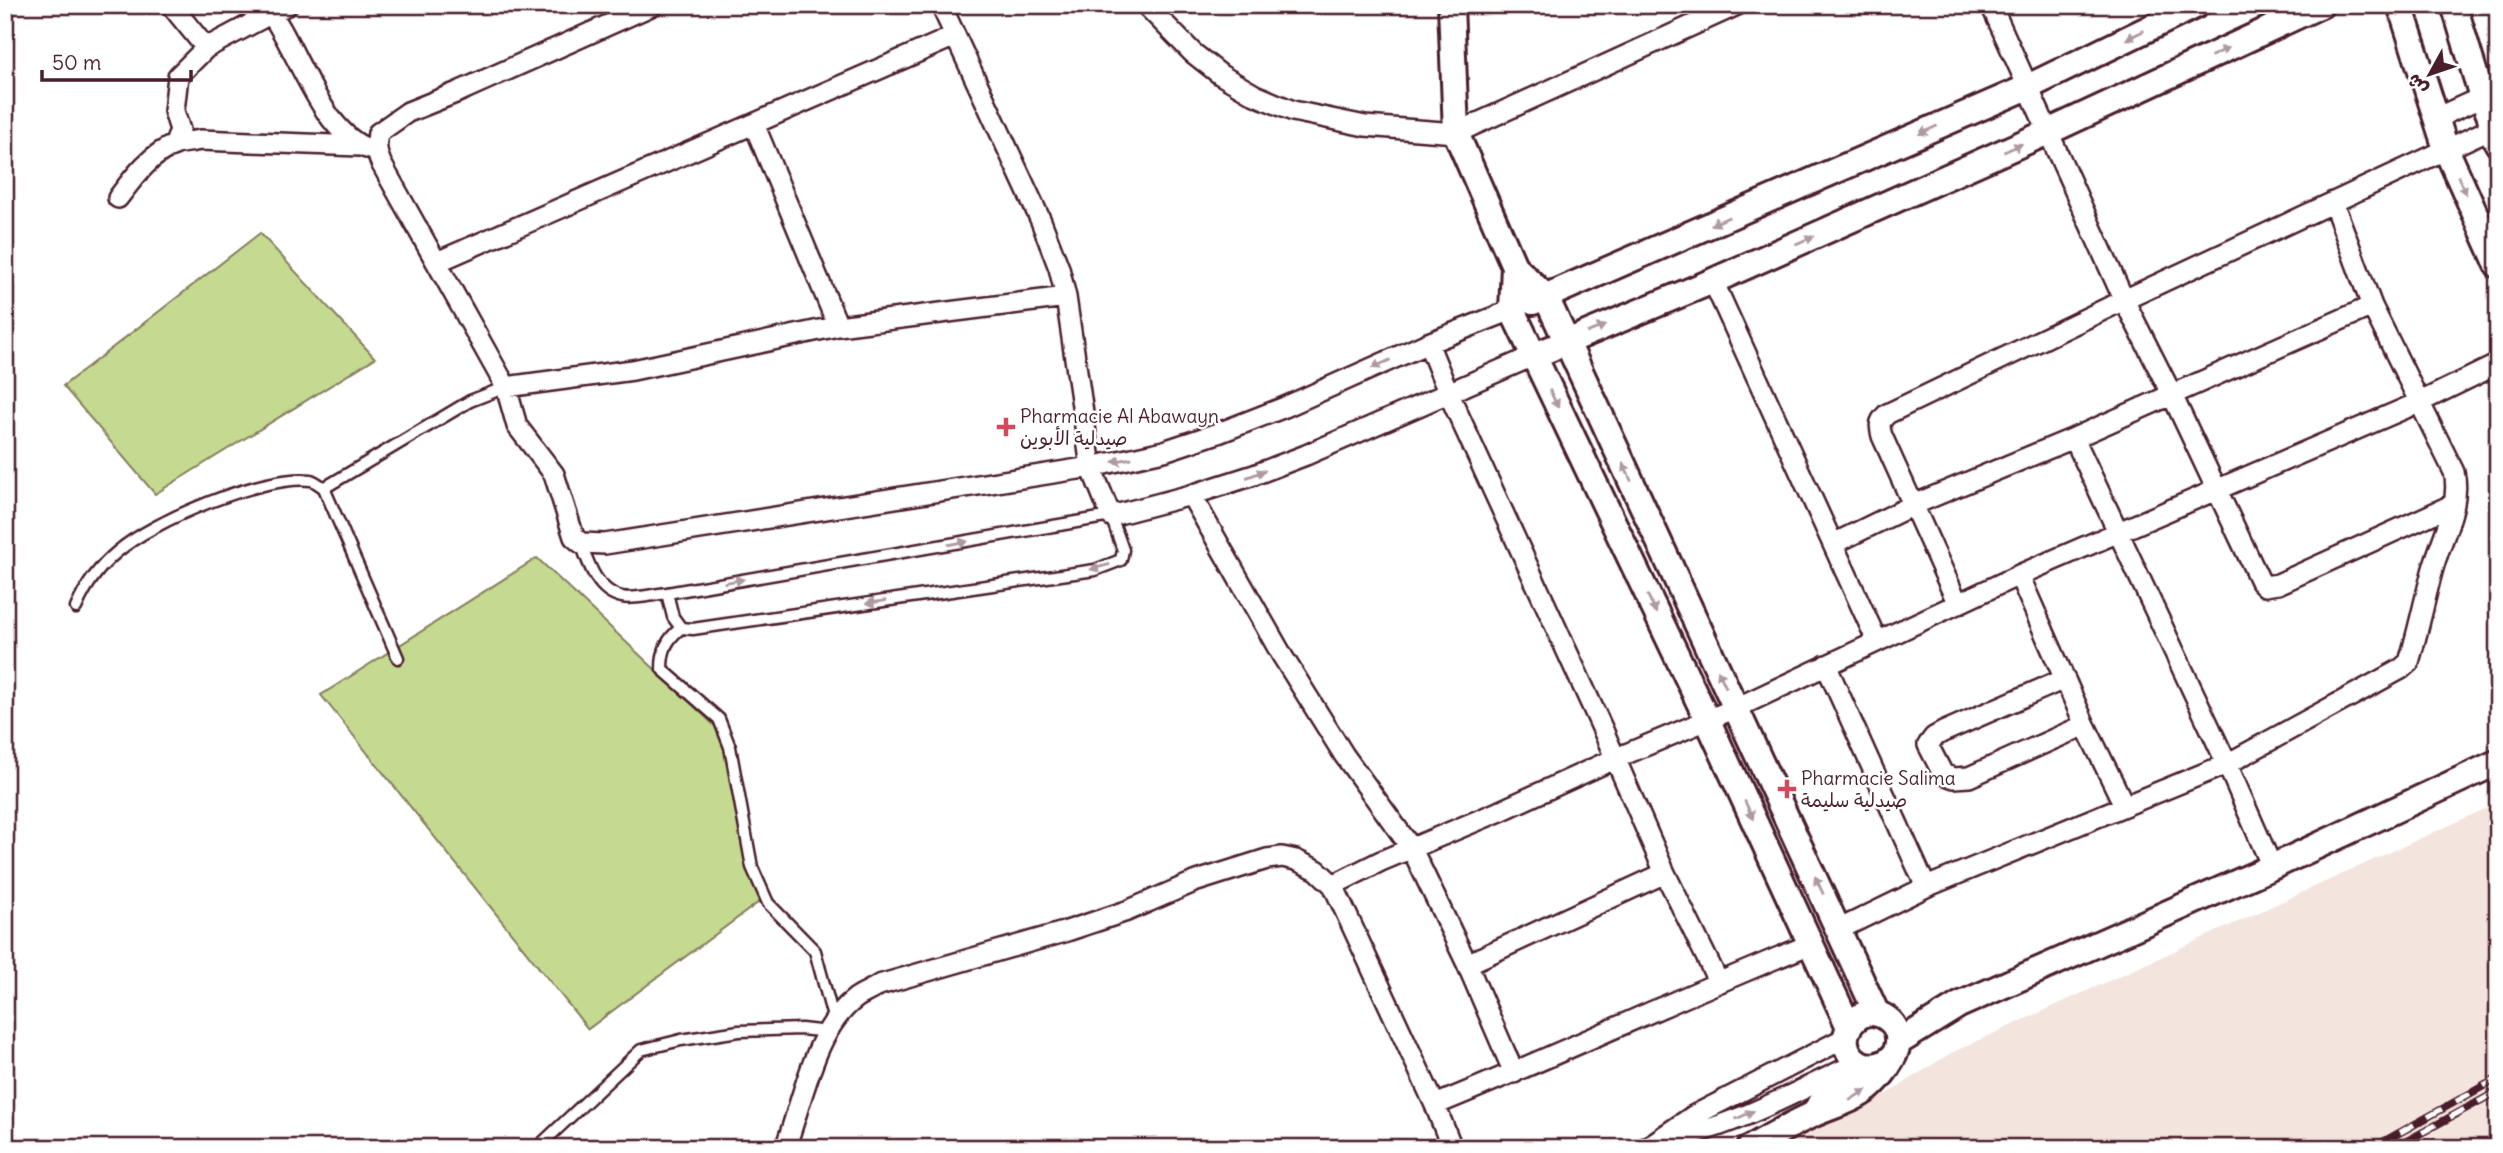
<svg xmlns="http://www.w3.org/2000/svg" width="2503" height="1153" font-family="Delius,'Playpen Sans Arabic',sans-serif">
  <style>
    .built { fill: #f4e4de }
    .green { fill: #c4da90; stroke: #877c5e; stroke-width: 2 }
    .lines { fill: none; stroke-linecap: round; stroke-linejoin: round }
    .service-casing { stroke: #4a1f2b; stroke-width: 15 }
    .minor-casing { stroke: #4a1f2b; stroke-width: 24 }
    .tertiary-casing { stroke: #4a1f2b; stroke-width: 30 }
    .service { stroke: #fff; stroke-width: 10 }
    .minor { stroke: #fff; stroke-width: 19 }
    .tertiary { stroke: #fff; stroke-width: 24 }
    .rail-casing { stroke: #4a1f2b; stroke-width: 8 }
    .rail { stroke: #fff; stroke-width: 5; stroke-dasharray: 16; stroke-linecap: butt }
    .oneway { fill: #ae9aa0 }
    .poi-dot { fill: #d1495b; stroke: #fff; stroke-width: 2.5 }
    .labels { text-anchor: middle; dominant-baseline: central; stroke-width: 5; stroke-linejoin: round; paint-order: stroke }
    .poi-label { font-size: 19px; fill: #4a1f2b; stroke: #fff; text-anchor: start }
  </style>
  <rect width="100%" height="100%" fill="#fff"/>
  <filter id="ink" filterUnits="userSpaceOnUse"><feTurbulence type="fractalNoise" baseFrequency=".0143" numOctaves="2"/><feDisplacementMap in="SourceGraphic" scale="14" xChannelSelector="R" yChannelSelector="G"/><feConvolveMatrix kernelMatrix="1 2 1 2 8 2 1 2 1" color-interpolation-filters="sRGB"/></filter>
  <g filter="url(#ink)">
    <!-- built -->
    <path class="built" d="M2498,803v345h-721l105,-51 69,-44z"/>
    <!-- green -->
    <path class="green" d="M260,233l115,125 -220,136 -92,-108z
      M537,558l196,185 30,156 -175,130 -267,-334z"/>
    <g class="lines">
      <defs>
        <path id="service" d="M324,488l146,-87 36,-14
          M581,543c7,20 16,49 41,54 11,3 33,-3 45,-4l444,-77 12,34 -2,10 -26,10 -402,59 -12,-1 -8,-11 -6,-24
          M76,608c9,-21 23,-41 41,-56 35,-31 147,-78 194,-72 4,1 9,5 13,8l74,170
          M681,628c-14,11 -19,22 -19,41l57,50 11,28 22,120 16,36 47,48 19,70
          M537,1148l104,-98 40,-10 58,-9 62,-2 27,3"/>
        <path id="minor" d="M171,5l35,43
          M265,5c31,38 53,123 101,143
          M653,5l-195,87 -50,20 -30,21c-2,12 -2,19 3,30l125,224 11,39 37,48 20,63 7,6 24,1 486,-77 73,-16 57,-19 64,-25 143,-64 84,-33
          M941,5l100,216 18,47 7,29 25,170 20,49 80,-21 63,-20 52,-20 227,-99
          M1146,5l47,48 28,22 34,20 38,16 72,15 91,7 281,-128
          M1991,5l133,295 48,95 88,186 5,5 13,-2 176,-80
          M2436,118l62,-28
          M754,124l84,202
          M175,144l5,-14 -6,-19 4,-35 28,-28 81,-43
          M118,198c15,-20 34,-46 59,-54 7,-2 15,-2 23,-4l160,6
          M437,262l518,-226
          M1713,281l164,360
          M1428,343l20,49 155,338 62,143 53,108
          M506,387l127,-17 205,-44 228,-29
          M2074,438l153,326 45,103
          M1191,495l92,162 61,98 68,94 55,115 47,109
          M1833,544l80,-39 161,-67 298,-132
          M2019,575l66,150 39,80
          M1958,604l-76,-168c-3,-11 -3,-14 5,-22l237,-114 366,-171
          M1826,665l100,222
          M2064,679l-121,53 -9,5 -6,8 15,29 11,4 15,-1 116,-52
          M1333,885l48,-24 117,-49 116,-53 122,-51 283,-133 401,-173 78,-38
          M1840,929l86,-42 301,-123 174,-95 8,-7c9,-30 15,-60 23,-90 8,-32 30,-67 22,-100l-82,-166 -39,-104
          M1467,964l198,-91
          M1435,1105c126,-51 249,-110 376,-161
          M1661,1141c66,-11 126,-45 186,-73
          M785,1148c18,-47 29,-119 71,-150 7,-5 16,-8 23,-13l185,-53 63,-21 67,-29 73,-23 15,-2 14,3 21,10 16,15 102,220 17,43
          M1646,1148l47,-32 152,-78"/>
        <path id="tertiary" d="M1451,5l5,128 58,133 32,31 331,717
          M2400,5l46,144 52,116
          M2454,5l28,92 9,22 -1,10 8,15
          M1514,266l-2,44 195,409 142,308
          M1533,302l495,-215 169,-82
          M1533,356l180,-75 335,-149 273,-127
          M1899,1042l60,-37 313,-138 226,-105
          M1812,1115l22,-29 29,-21
          M1750,1148c20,-11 41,-24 62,-33 19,-9 40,-13 57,-27 12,-10 27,-30 29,-45 3,-23 -26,-40 -43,-23 -26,25 8,62 36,38"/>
      </defs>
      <!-- service casing -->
      <use href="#service" class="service-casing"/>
      <!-- minor casing -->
      <use href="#minor" class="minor-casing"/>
      <!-- tertiary casing -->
      <use href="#tertiary" class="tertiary-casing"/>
      <!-- service -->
      <use href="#service" class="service"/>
      <!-- minor -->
      <use href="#minor" class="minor"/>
      <!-- tertiary -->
      <use href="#tertiary" class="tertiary"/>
      <defs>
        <path id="rail" d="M2372,1148l126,-70
          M2394,1148l104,-57"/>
      </defs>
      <!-- rail casing -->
      <use href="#rail" class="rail-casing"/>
      <!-- rail -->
      <use href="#rail" class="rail"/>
    </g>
    <!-- one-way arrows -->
    <defs><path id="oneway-solid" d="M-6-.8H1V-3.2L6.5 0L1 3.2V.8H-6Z" transform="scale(1.75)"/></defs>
    <g class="oneway">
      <use href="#oneway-solid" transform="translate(2135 35) rotate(154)"/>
      <use href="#oneway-solid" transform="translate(2220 52) rotate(-25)"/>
      <use href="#oneway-solid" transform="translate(1928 130) rotate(156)"/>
      <use href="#oneway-solid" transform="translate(2013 148) rotate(-24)"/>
      <use href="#oneway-solid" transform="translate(2462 185) rotate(66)"/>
      <use href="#oneway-solid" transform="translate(1720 221) rotate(156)"/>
      <use href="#oneway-solid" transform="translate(1805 240) rotate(-24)"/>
      <use href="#oneway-solid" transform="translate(1596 329) rotate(-22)"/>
      <use href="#oneway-solid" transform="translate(1381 364) rotate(156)"/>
      <use href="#oneway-solid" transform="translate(1554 399) rotate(64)"/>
      <use href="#oneway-solid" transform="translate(1122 460) rotate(168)"/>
      <use href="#oneway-solid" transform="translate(1627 472) rotate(-115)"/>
      <use href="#oneway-solid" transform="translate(1256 474) rotate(-20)"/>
      <use href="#oneway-solid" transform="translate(958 543) rotate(-10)"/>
      <use href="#oneway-solid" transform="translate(1100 567) rotate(165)"/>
      <use href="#oneway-solid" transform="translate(734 581) rotate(-10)"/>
      <use href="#oneway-solid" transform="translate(876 602) rotate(172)"/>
      <use href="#oneway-solid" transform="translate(1652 604) rotate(64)"/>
      <use href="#oneway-solid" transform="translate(1722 679) rotate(-115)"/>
      <use href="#oneway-solid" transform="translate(1749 810) rotate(65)"/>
      <use href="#oneway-solid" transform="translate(1819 885) rotate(-115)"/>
      <use href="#oneway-solid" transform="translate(1858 1095) rotate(-32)"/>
      <use href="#oneway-solid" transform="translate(1745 1115) rotate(-24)"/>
    </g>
  </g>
  <!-- markers -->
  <g class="poi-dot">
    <path d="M1002.5 416.5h7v7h7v7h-7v7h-7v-7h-7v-7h7z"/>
    <path d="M1783.5 778.5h7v7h7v7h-7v7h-7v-7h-7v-7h7z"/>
  </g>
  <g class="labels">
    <!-- poi labels -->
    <g class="poi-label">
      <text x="1020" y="416">Pharmacie Al Abawayn<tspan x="1020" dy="22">صيدلية الأبوين</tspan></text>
      <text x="1801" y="778">Pharmacie Salima<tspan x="1801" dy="22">صيدلية سليمة</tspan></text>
    </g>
  </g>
  <!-- margin -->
  <rect width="2503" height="1153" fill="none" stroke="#fff" stroke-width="28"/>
  <rect x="14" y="14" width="2475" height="1125" fill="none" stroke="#4a1f2b" stroke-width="2.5" filter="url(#ink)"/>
  <!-- north arrow -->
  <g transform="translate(2430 74) rotate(230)" stroke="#ffffff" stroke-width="5" paint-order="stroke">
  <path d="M0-5L12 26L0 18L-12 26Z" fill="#4a1f2b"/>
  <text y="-10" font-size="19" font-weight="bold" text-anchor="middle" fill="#4a1f2b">ش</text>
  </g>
  <!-- scale -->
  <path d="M42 70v10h149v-10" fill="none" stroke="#4a1f2b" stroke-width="3.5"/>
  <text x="52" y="70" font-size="21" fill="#4a1f2b" stroke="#ffffff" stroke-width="5" paint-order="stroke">50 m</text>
</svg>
